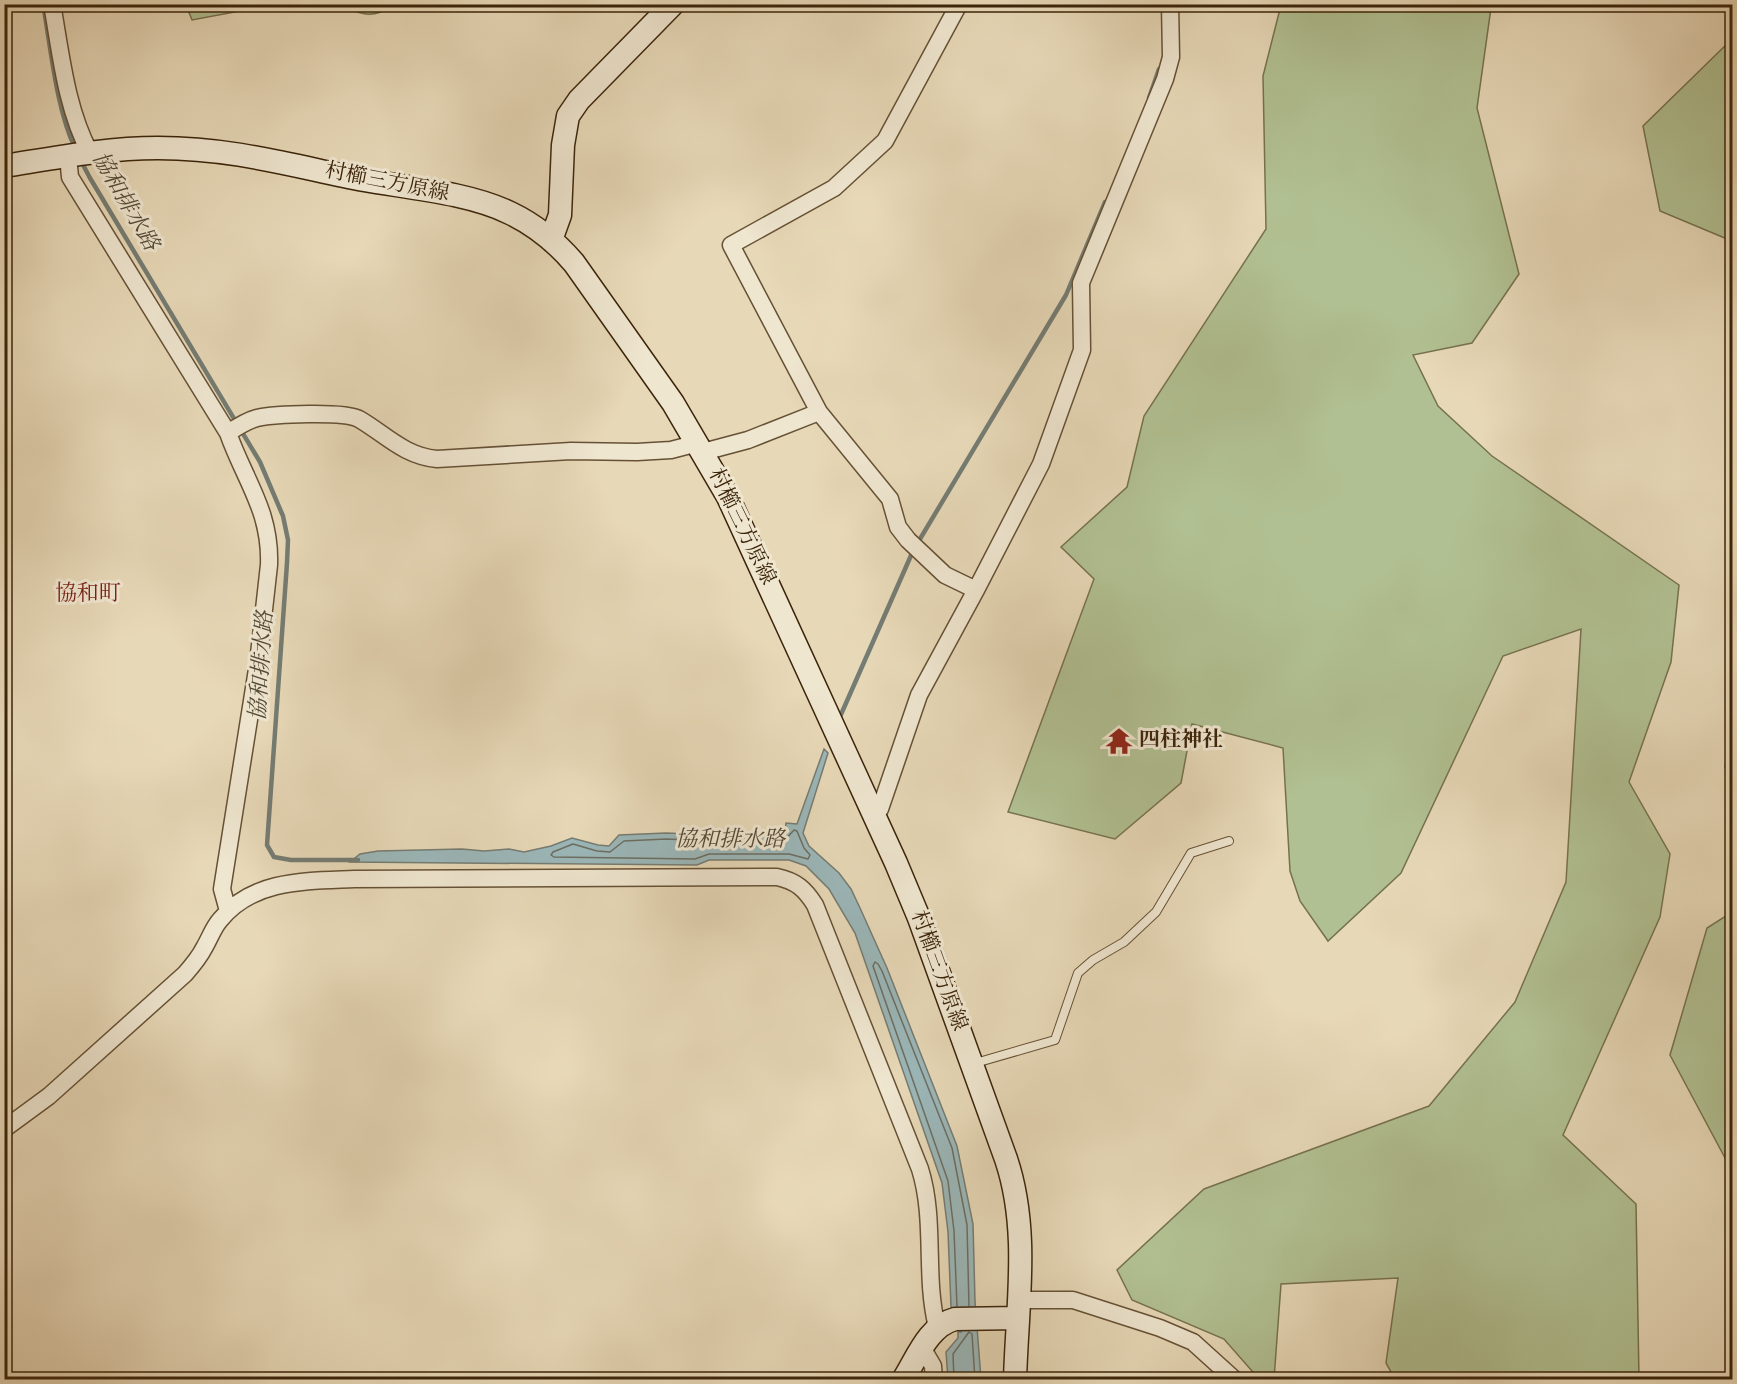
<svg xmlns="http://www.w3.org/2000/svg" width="1737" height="1384" font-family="'Sorts Mill Goudy','Noto Serif JP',serif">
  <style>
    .green { fill: #b1c092; stroke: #76724e; stroke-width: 1.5 }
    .water { fill: #9bb7b9; stroke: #757c73; stroke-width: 1.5 }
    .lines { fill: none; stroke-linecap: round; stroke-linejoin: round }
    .shore { stroke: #6b6e62; stroke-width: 1.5 }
    .stream { stroke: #757c73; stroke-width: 4.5 }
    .lane-casing { stroke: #665135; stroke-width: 10 }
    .street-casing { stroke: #665135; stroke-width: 19 }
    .secondary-casing { stroke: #3b240a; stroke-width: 25 }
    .lane { stroke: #efe6d0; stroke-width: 8 }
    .street { stroke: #efe6d0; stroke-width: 16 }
    .secondary { stroke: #efe6d0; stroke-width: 22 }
    .labels { text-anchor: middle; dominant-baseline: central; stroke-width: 6; stroke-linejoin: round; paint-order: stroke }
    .street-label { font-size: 21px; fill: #3b240a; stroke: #efe6d0 }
    .poi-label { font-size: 21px; font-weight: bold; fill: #3b240a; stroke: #efe6d0; text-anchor: start }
    .water-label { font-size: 22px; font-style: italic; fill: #534936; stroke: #efe6d0 }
    .neighbourhood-label { font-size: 22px; fill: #7a1f14; stroke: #efe6d0 }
  </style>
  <rect width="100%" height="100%" fill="#e7d8b7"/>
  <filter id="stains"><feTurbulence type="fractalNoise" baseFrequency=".00333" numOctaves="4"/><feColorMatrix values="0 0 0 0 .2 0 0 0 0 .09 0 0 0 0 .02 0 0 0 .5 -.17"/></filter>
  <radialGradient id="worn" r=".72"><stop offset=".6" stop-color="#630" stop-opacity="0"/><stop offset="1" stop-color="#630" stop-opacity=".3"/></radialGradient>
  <!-- green -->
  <path class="green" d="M186,5v-1l86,1 -80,15z
    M337,5h58c-25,15 -33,9 -58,0z
    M1281,5h214l-4,3 -14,100 42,166 -47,69 -59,12 25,51 54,50 187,129 -8,77 -42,120 41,72 -10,63 -97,218 73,69 3,175h-244l-9,-16 12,-85 -117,6 -7,95h-15l-35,-40 -92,-39 -15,-30 87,-81 225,-83 86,-104 51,-120 15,-253 -78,27 -102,217 -73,68 -28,-40 -10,-30 -7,-123 -91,-24 -11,59 -66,56 -107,-27 86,-233 -33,-32 66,-60 17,-71 122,-187 -3,-153z
    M1732,39v202l-72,-30 -17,-85z
    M1732,716v62l-7,-11z
    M1732,912v259l-62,-116 37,-127z"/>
  <!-- water -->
  <path class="water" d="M824,749l4,4 -25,80 6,13 30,27 12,16 9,19 27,60 70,178 16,78 2,77 6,78h-33l-2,-27 12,-14v-6h3l-10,-26 -3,-74 -6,-49 -87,-250 -26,-44 -23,-23 -17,-6h-80l-12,5 -347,-3 10,-8 18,-3 84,-2 22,2 25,-2 15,3 27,-6 21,-8 26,7 11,1 10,-11 47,-2 48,2 44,-2 11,6 10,-2 6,-5 1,-9 11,1z"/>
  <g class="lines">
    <!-- shore -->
    <path class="shore" d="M794,830l3,1 7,17 6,7 -2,4 -19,-5h-80l-14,5 -141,-2 -3,-2 2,-3 20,-8 24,7 13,1 14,-11 42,-2 48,2 42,-2 14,6 13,-3z
      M957,1306l-3,-75 -6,-50 -75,-215 2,-4 3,2 4,7 70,177 15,77 2,81
      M954,1380l-1,-26 16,-22 3,2 3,46"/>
    <!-- stream -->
    <path class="stream" d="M43,4c8,44 13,104 32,144
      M1149,98l10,-29
      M81,161l9,17 170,284 23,54 5,24 -1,23 -20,282 7,12 17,3h67
      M917,544l149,-249 39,-93
      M839,719l74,-168"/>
    <defs>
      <path id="lane" d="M972,1064l83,-24 23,-67 15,-13 31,-18 32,-30 35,-59 38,-12"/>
      <path id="street" d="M52,4c9,50 14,104 38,149
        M959,4l-74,137 -51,47 -103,57 88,167 71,87 8,28 10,13 37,35 31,15
        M68,156l2,21 158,256c17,48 43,78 41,132l-11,98 -36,226 6,22
        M228,433c9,-6 18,-12 29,-15 17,-4 88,-7 102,1 26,15 45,37 78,40l134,-8 66,1 34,-2 27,-7
        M703,452l45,-12 71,-28
        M874,814l6,-5 39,-114 57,-105 65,-126 41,-114 -1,-67 84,-204 6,-22 -1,-53
        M4,1129l45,-33 136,-122c7,-8 14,-16 19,-26 6,-10 9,-20 16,-28 33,-41 87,-39 134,-41l423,-2c19,4 28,12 38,28l105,264c16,51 4,107 17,158
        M1018,1300h55l87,28 33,14 42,38
        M923,1349l10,17 1,14"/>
      <path id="secondary" d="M4,166c51,-8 102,-18 154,-18 75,0 135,18 206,32 46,8 105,13 146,33 25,12 46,29 64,50l99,140 55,94 168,366 23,55 87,241c24,71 11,147 9,221
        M551,240l9,-25 3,-70 5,-29 11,-16 94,-96
        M903,1380c14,-22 25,-54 52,-61l63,-1"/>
    </defs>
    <!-- lane casing -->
    <use href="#lane" class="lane-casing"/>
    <!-- street casing -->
    <use href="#street" class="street-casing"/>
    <!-- secondary casing -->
    <use href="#secondary" class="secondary-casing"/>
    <!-- lane -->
    <use href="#lane" class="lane"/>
    <!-- street -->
    <use href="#street" class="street"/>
    <!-- secondary -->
    <use href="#secondary" class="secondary"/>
  </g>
  <!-- icons -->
  <defs>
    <symbol id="temple-bare" viewBox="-9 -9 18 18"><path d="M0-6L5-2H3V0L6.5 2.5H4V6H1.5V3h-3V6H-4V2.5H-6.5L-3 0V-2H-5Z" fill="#8f2418" stroke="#efe6d0" stroke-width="2.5" paint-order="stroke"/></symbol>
  </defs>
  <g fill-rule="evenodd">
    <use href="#temple-bare" x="1100" y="722" width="38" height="38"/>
  </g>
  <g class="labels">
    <!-- street labels -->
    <g class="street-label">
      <text transform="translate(387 183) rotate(11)">村櫛三方原線</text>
      <text transform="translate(741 527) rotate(64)">村櫛三方原線</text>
      <text transform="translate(938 971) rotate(70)">村櫛三方原線</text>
    </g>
    <!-- poi labels -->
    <g class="poi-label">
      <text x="1139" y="741">四柱神社</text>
    </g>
    <!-- water labels -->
    <g class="water-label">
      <text transform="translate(124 202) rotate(60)">協和排水路</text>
      <text transform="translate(263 666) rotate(-86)">協和排水路</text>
      <text x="730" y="841">協和排水路</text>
    </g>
    <!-- neighbourhood labels -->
    <g class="neighbourhood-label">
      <text x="88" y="595">協和町</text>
    </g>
  </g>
  <!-- margin -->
  <rect width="1737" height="1384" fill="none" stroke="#e7d8b7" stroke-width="24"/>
  <rect x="6" y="6" width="1725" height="1372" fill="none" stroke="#3b240a" stroke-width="3"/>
  <rect x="12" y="12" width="1713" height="1360" fill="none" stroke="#3b240a" stroke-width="1.5"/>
  <rect width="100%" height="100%" filter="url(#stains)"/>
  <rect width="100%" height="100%" fill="url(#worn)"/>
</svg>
